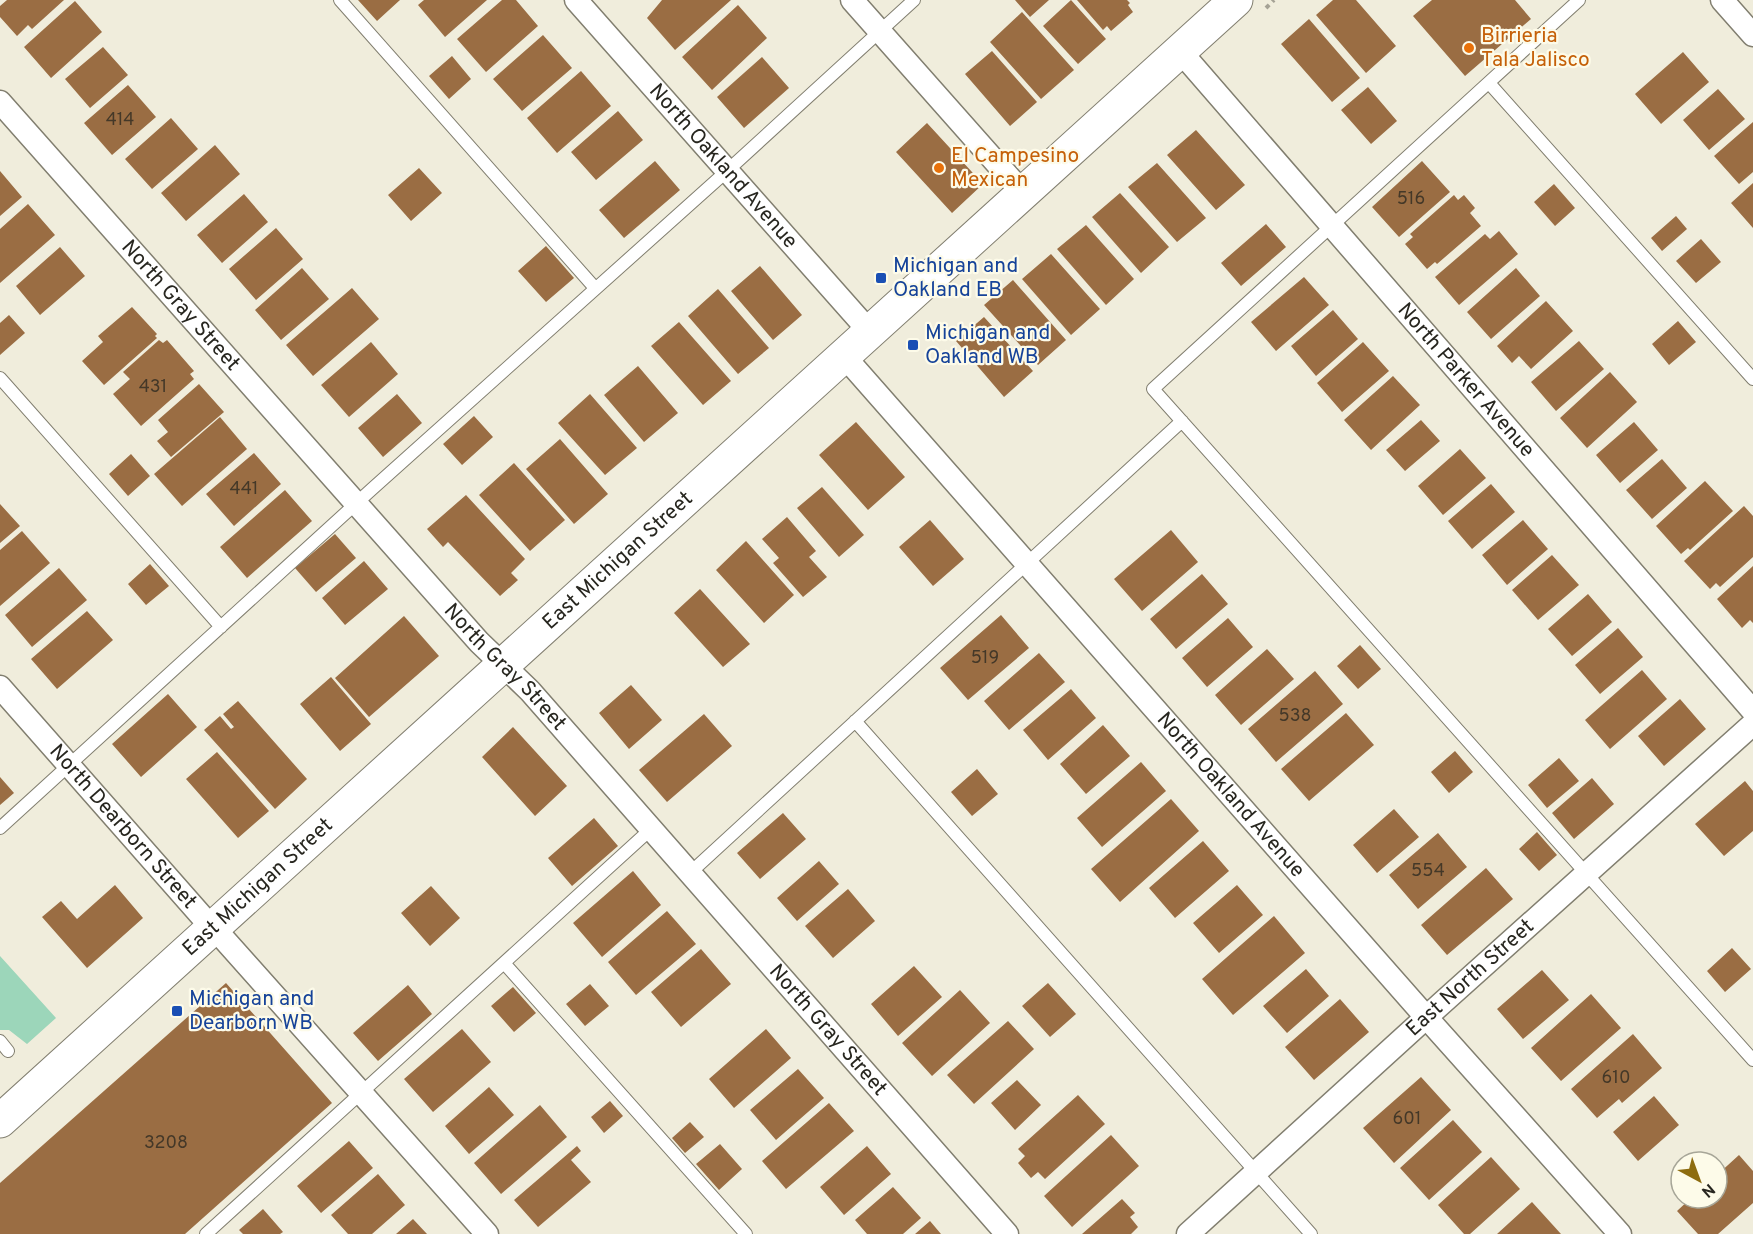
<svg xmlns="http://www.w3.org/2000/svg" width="1753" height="1234" viewBox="0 0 1753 1234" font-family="Overpass,sans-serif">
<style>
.green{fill:#9cd6ba}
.building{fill:#9a6d43}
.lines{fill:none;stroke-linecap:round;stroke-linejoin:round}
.lane-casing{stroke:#817e6f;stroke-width:14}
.street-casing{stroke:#817e6f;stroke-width:25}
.secondary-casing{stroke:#817e6f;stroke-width:35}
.path{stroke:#a5a295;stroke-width:4;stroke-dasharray:4.5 4.5;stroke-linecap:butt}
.lane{stroke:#fff;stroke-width:12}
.street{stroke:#fff;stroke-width:22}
.secondary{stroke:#fff;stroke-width:33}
.food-dot{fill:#e8710a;stroke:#fdfbe9;stroke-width:2}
.transit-dot{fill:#1a4fb4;stroke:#fdfbe9;stroke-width:2}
.labels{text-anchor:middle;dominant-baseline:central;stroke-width:4.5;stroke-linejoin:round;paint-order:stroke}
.number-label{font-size:18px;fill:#443828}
.food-label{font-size:21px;fill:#c56008;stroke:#fdfbe9;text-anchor:start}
.street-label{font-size:21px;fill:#27261f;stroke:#fdfbe9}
.transit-label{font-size:21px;fill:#164399;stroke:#fdfbe9;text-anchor:start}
</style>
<rect width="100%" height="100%" fill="#f0eddc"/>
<!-- green -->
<path class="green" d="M0 956 56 1018 27 1044 9 1030H0Z"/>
<!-- building -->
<path class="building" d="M7 0H64L32 29 28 25 17 36 0 17V6Z
M358 0H400L377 21Z
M424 0H487L445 37 418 5Z
M502 0H516L538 26 486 72 457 39Z
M662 0H731L675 50 647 18Z
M1015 0H1049L1030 17Z
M1071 0 1106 39 1078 64 1043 26Z
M1077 0H1127L1130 3 1128 5 1133 12 1111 31 1107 26 1103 30Z
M1333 0H1356L1396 46 1366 73 1316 15Z
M1432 0H1515L1531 19 1465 76 1413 16Z
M75 1 102 32 51 78 24 47Z
M738 5 767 38 712 90 682 57Z
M1022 12 1074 70 1041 99 990 42Z
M1309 19 1360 78 1332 102 1281 44Z
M543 35 572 68 522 111 493 79Z
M103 47 128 75 90 108 65 79Z
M992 51 1037 102 1010 126 965 74Z
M1683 52 1709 82 1661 124 1635 94Z
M452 56 471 79 449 99 429 76Z
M762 57 789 88 744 128 717 97Z
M581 71 611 106 557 153 527 118Z
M128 85 156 117 112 155 84 123Z
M1368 87 1397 121 1371 144 1341 110Z
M1718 89 1745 119 1709 150 1683 120Z
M618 111 643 140 596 180 571 152Z
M171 118 198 149 152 189 125 159Z
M1753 122V172L1739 184 1714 156Z
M927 123 983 184 952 213 896 152Z
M1196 130 1245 185 1216 210 1167 155Z
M215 145 240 174 186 221 161 193Z
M655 161 680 190 624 238 599 210Z
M1422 161 1450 192 1399 237 1372 207Z
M1157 163 1206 218 1177 242 1128 187Z
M419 168 442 193 411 221 388 195Z
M0 171 22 197 0 216Z
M1753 183V228L1731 203Z
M1554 184 1575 208 1555 226 1534 202Z
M1120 193 1169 247 1141 273 1092 217Z
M244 194 268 222 222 263 197 235Z
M1454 195 1458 200 1464 195 1475 208 1470 213 1481 226 1437 264 1435 262 1427 269 1405 244 1413 237 1410 234Z
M28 204 55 235 0 283V229Z
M1676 216 1687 229 1662 251 1651 238Z
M1266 224 1286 247 1241 286 1221 263Z
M1086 225 1134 279 1106 305 1057 249Z
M276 228 303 259 256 300 229 269Z
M1499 231 1518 254 1459 305 1435 277 1485 234 1490 239Z
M1701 239 1721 262 1696 283 1676 261Z
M546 246 574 278 546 302 518 271Z
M60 247 85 276 40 315 16 286Z
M1051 254 1100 309 1071 335 1022 279Z
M760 266 802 315 773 340 731 291Z
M302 268 329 299 281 340 255 310Z
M1516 268 1540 296 1491 339 1467 312Z
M1304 277 1329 305 1276 351 1251 322Z
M1013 280 1066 340 1038 365 984 305Z
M352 288 379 319 313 376 286 345Z
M718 289 769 348 738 374 688 316Z
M1546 301 1573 331 1531 369 1519 356 1512 363 1497 346Z
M132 307 157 334 155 336 157 338 104 385 82 361 103 342 98 336Z
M1333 310 1358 339 1316 376 1291 346Z
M9 315 25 333 0 355V323Z
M984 317 1033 371 1004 397 956 341Z
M1678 321 1696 342 1669 365 1652 344Z
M679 322 731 381 703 405 651 346Z
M159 340 163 343 167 340 194 371 190 374 194 379 141 426 113 394 130 379 123 372Z
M1579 341 1604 369 1556 411 1531 382Z
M371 342 398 374 349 417 321 385Z
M1363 342 1389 371 1342 412 1317 383Z
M638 366 678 413 644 442 604 395Z
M1610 372 1637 402 1587 448 1560 418Z
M1393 376 1420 405 1371 450 1344 420Z
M199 384 224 412 171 457 157 441 168 432 158 420Z
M397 394 422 423 383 457 358 428Z
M590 394 637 448 605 475 558 423Z
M474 416 493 437 462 465 443 444Z
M220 417 247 449 182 506 154 474Z
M1421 420 1440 441 1405 471 1386 450Z
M856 422 905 477 868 510 819 455Z
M1634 422 1658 450 1620 483 1596 455Z
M560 439 608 494 574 524 526 469Z
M1460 449 1486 478 1443 515 1418 486Z
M254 453 281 484 234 526 206 494Z
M131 454 150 476 128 496 109 474Z
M1662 459 1687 488 1652 519 1626 490Z
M514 463 565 520 530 551 479 495Z
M1705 481 1733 511 1690 550 1688 548 1681 554 1656 526Z
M1491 484 1515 512 1472 549 1448 521Z
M822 487 864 535 839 557 797 508Z
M285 490 312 521 247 578 220 547Z
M466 495 525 559 511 573 518 580 500 596 448 542 443 547 427 529Z
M0 504 20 526 0 543Z
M1744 506 1753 516V557L1720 587 1716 583 1710 589 1684 561Z
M787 517 816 551 809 557 827 577 803 597 773 563 779 558 762 539Z
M930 520 964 559 933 586 899 547Z
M1523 520 1548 549 1507 585 1482 555Z
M1171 530 1198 562 1142 611 1114 579Z
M22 531 50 563 0 606V550Z
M335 534 356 558 316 592 295 568Z
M746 541 794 595 764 623 716 570Z
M1552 555 1579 585 1538 620 1512 590Z
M364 561 388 589 345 625 322 598Z
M150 564 169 586 146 605 128 584Z
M1753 566V623L1750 620 1742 628 1717 599Z
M59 568 87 600 32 647 5 615Z
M1202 574 1228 604 1176 649 1150 619Z
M700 589 750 644 723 667 674 613Z
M1588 594 1612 622 1572 656 1548 629Z
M87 611 113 640 57 689 31 659Z
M1001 615 1029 648 968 700 940 668Z
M404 616 439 656 369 717 335 678Z
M1228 618 1253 647 1207 687 1182 658Z
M1618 628 1643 657 1600 694 1575 665Z
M1360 645 1381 669 1358 689 1337 666Z
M1267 649 1294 679 1241 725 1215 695Z
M1039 653 1065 682 1009 730 984 701Z
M1642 670 1667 699 1610 749 1585 720Z
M1315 671 1343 704 1276 762 1248 729Z
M331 677 371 724 340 751 300 704Z
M631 685 662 720 629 749 599 713Z
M1071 689 1096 718 1048 760 1023 730Z
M168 694 197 727 141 777 112 744Z
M1680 699 1706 729 1664 766 1638 736Z
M238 701 307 779 275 809 204 730 220 716 231 729 234 727 223 714Z
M1346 713 1374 745 1309 801 1281 769Z
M704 714 732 746 667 802 639 770Z
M1103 725 1130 756 1086 794 1060 764Z
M513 727 567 786 535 816 482 757Z
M1455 751 1473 772 1449 793 1431 772Z
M217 752 269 811 238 838 186 779Z
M1559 758 1579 781 1547 808 1528 785Z
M1141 762 1166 791 1102 847 1077 818Z
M977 769 998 794 972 816 951 792Z
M0 777 14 793 0 805Z
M1592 778 1614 804 1574 839 1552 813Z
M1745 781 1753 791V831L1724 856 1695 824Z
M1171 799 1199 831 1120 902 1091 869Z
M1394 809 1419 837 1377 873 1353 845Z
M783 813 806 839 760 879 737 853Z
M594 818 618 846 572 886 548 858Z
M1537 832 1557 855 1539 871 1519 849Z
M1438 833 1467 867 1418 909 1389 875Z
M1203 841 1229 871 1175 918 1149 888Z
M819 861 839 884 797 921 777 898Z
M1486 868 1513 899 1447 955 1421 925Z
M633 871 661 905 602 957 573 923Z
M115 885 143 918 87 968 42 917 61 901 77 919Z
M1237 885 1263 915 1219 953 1193 923Z
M431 886 460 918 430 946 401 913Z
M848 889 875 921 833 958 805 926Z
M667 911 696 944 636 995 608 962Z
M1274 916 1305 953 1233 1015 1202 979Z
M1732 948 1751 969 1725 992 1707 971Z
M701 949 731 984 681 1027 651 992Z
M914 966 942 997 898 1036 871 1004Z
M1306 969 1329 996 1287 1033 1263 1006Z
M1542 970 1569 1000 1523 1039 1497 1009Z
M226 983 332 1103 185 1234H0V1183Z
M1048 983 1076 1014 1050 1037 1022 1006Z
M590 984 609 1006 585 1026 566 1004Z
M408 985 432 1014 378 1061 353 1033Z
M513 987 536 1013 514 1032 491 1006Z
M960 990 990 1023 932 1076 902 1043Z
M1591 994 1621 1028 1561 1081 1531 1048Z
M1340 999 1369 1032 1314 1080 1285 1047Z
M1008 1021 1034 1049 974 1104 947 1075Z
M462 1029 491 1062 433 1112 404 1079Z
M766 1029 791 1058 734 1108 709 1079Z
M1633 1034 1662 1068 1622 1103 1619 1099 1597 1118 1571 1089Z
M798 1069 824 1098 776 1140 750 1110Z
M1421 1077 1451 1110 1394 1163 1363 1128Z
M1017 1080 1041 1105 1015 1130 991 1103Z
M489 1087 514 1115 469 1154 445 1126Z
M1078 1095 1105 1124 1045 1179 1038 1172 1031 1178 1018 1163 1025 1156 1018 1149Z
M1654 1096 1679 1125 1638 1161 1613 1132Z
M610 1101 623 1116 604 1133 591 1117Z
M829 1103 854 1131 786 1189 762 1161Z
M540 1105 567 1137 501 1194 474 1163Z
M1453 1120 1482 1152 1429 1200 1400 1168Z
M690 1122 704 1137 685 1153 672 1138Z
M1111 1135 1139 1166 1072 1227 1044 1196Z
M349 1141 373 1168 321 1213 297 1186Z
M720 1144 742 1169 719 1190 696 1164Z
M577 1146 581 1151 571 1160 591 1182 538 1227 514 1200Z
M867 1146 891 1174 844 1215 820 1187Z
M1739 1155 1753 1171V1203L1718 1234H1698L1677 1211 1691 1198H1717V1175Z
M1491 1157 1520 1189 1470 1234H1464L1438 1205Z
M378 1174 405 1205 372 1234H348L331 1215Z
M893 1187 921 1218 903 1234H867L855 1220Z
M1122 1199 1135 1213 1130 1217 1138 1227 1131 1234H1082Z
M1532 1202 1561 1234H1497Z
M263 1209 283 1232 280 1234H243L239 1230Z
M413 1219 427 1234H396Z
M930 1221 941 1234H915Z"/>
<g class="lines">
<!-- lane casing -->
<g class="lane-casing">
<path id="lane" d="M340 0 595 288
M1579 0 1153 389 1753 1060
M1489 83 1753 379
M0 378 221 627
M855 721 1311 1234
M0 828 372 489 727 171 914 0
M690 873 1182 421
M504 963 746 1234
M0 1041 8 1051
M206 1234 651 829"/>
</g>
<!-- street casing -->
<g class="street-casing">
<g id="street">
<path id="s1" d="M576 0 870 332"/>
<path d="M852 0 1023 193"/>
<path d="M1722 0 1753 35"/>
<path id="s2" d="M1180 51 1753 711"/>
<path id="s3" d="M0 102 479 642 530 691 1007 1234"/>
<path id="s4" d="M844 356 1426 1017 1620 1234"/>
<path id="s5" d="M0 687 213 929 223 938 487 1234"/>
<path id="s6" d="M1188 1234 1442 1003 1753 724"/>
</g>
</g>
<!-- secondary casing -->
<g class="secondary-casing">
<g id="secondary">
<path id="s7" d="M0 1121 1236 0"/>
</g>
</g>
<!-- path -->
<path class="path" d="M1266 8 1274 0"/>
<!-- lane -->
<use href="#lane" class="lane"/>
<!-- street -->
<use href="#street" class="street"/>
<!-- secondary -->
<use href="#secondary" class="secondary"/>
</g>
<!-- markers -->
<g class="food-dot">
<circle cx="1469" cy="48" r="6"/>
<circle cx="939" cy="168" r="6"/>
</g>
<g class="transit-dot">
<rect x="875" y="272" width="12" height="12" rx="3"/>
<rect x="907" y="339" width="12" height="12" rx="3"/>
<rect x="171" y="1005" width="12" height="12" rx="3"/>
</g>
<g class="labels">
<!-- number labels -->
<g class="number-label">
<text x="120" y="120">414</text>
<text x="1411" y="199">516</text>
<text x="153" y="387">431</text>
<text x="244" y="489">441</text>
<text x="985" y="658">519</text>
<text x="1295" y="716">538</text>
<text x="1428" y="871">554</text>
<text x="1616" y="1078">610</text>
<text x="1407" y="1119">601</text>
<text x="166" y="1143">3208</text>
</g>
<!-- food labels -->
<g class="food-label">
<text x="1481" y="36">Birrieria<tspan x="1481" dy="24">Tala Jalisco</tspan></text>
<text x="951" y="156">El Campesino<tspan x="951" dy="24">Mexican</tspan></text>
</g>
<!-- street labels -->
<g class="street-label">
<text stroke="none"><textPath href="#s1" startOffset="222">North Oakland Avenue</textPath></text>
<text stroke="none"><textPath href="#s3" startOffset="272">North Gray Street</textPath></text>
<text stroke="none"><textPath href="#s2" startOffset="436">North Parker Avenue</textPath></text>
<text stroke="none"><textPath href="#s7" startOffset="834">East Michigan Street</textPath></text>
<text stroke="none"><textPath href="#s3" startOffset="758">North Gray Street</textPath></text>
<text stroke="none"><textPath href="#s4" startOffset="585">North Oakland Avenue</textPath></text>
<text stroke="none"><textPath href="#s5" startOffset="186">North Dearborn Street</textPath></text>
<text stroke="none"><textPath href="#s7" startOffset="348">East Michigan Street</textPath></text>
<text stroke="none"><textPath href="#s6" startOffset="381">East North Street</textPath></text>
<text stroke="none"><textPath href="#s3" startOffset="1244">North Gray Street</textPath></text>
</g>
<!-- transit labels -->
<g class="transit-label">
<text x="893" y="266">Michigan and<tspan x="893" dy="24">Oakland EB</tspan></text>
<text x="925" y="333">Michigan and<tspan x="925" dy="24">Oakland WB</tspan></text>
<text x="189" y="999">Michigan and<tspan x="189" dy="24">Dearborn WB</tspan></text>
</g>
</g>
<!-- north arrow -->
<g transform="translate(1699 1180) rotate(139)"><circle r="28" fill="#fdfbe9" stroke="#a7a698" stroke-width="1.5"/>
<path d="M0-4.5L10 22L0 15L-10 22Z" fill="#8d6c0f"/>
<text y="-9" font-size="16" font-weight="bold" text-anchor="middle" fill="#27261f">N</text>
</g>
</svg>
